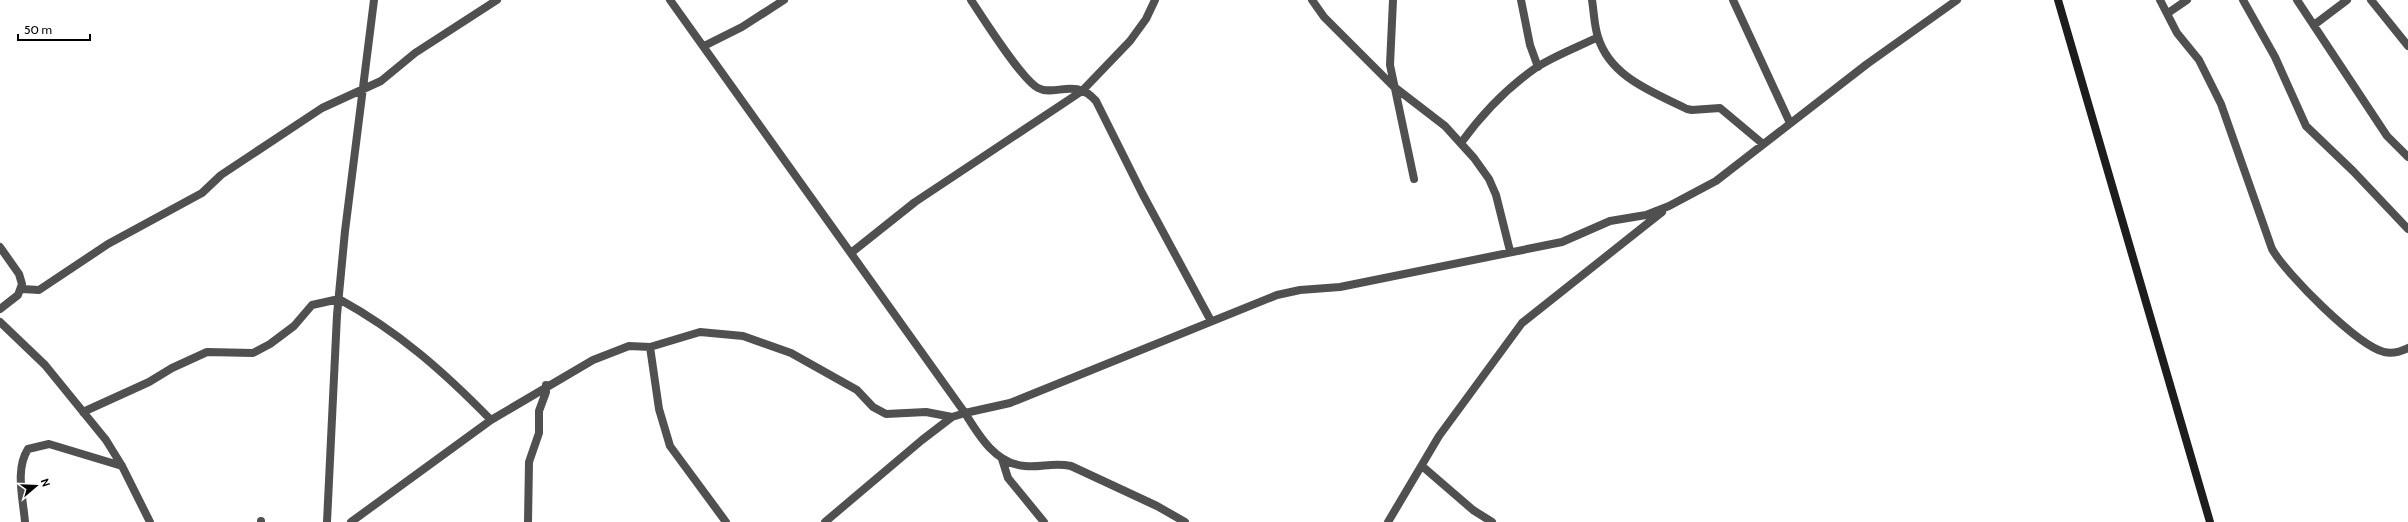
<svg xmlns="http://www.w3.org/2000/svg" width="2408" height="522" viewBox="0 0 2408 522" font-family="Cabin,sans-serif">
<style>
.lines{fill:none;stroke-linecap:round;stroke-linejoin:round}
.street{stroke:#505050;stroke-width:8}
.secondary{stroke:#1d1d1d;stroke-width:8}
</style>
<rect width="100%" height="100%" fill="#fff"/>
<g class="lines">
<!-- street -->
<path class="street" d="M670 0 965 413 1010 403 1277 295 1300 290 1340 287 1562 242 1610 221 1646 215 1669 206 1716 181 1867 64 1957 0
M971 0C983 18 1022 80 1038 88 1055 97 1075 77 1096 101L1142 193 1211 321
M1312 0 1324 17 1393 86 1445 126 1474 158 1489 179 1496 195 1510 251
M1393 0 1390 65 1414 179
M1521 0 1530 45 1538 67
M1592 0C1594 12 1594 25 1598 37 1610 77 1653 92 1687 109L1692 110 1720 108 1763 144
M1733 0 1790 123
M2160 0 2177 33 2199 60 2221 104 2272 249C2286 274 2357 345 2384 352 2393 354 2400 352 2408 348
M2243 0 2275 57 2306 126 2353 171 2408 229
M2297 0 2387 136 2408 157
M2371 0 2408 46
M2168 13 2187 0
M2314 25 2347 0
M704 46 742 27 784 0
M1461 143C1482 114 1508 87 1537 67 1556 55 1578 47 1598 37
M0 247 19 274 22 284 18 295 0 309
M851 253 915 202 1082 91 1130 41 1146 19 1155 0
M22 289 39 290 108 244 202 193 221 175 322 108 381 81 415 53 497 0
M0 322 45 365 106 440 122 466 150 522
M650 347 659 409 670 446 726 522
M83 412 149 382 172 368 207 352 253 353 270 344 294 326 312 305 339 299C399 332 443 371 491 420
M1002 459 1008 478 1044 522
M1422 466 1473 510 1492 522
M261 521V522
M25 522C23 498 15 469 28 449L49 444 122 466
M327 522 337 315 345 231 374 0
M351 522 491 420 593 360 629 346 650 347 700 332 743 336 791 353 857 390 873 407 886 414 926 412 952 417
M528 522 529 462 539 433V411L546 392V385
M825 522 922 440 952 417 965 413C979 436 996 464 1025 466 1041 468 1052 462 1071 466L1157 506 1185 522
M1388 522 1439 436 1522 323 1662 212"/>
<!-- secondary -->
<path class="secondary" d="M2058 0 2210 522"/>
</g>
<!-- north arrow -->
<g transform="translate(36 486) rotate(71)" stroke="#ffffff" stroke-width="3" paint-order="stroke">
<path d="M0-3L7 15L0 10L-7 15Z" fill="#000000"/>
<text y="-6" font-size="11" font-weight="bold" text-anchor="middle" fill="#000000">N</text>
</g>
<!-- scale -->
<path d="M18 34v6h72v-6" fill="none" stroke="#000000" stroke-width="2"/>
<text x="24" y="34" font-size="12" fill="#000000" stroke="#ffffff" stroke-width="3" paint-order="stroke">50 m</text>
</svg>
